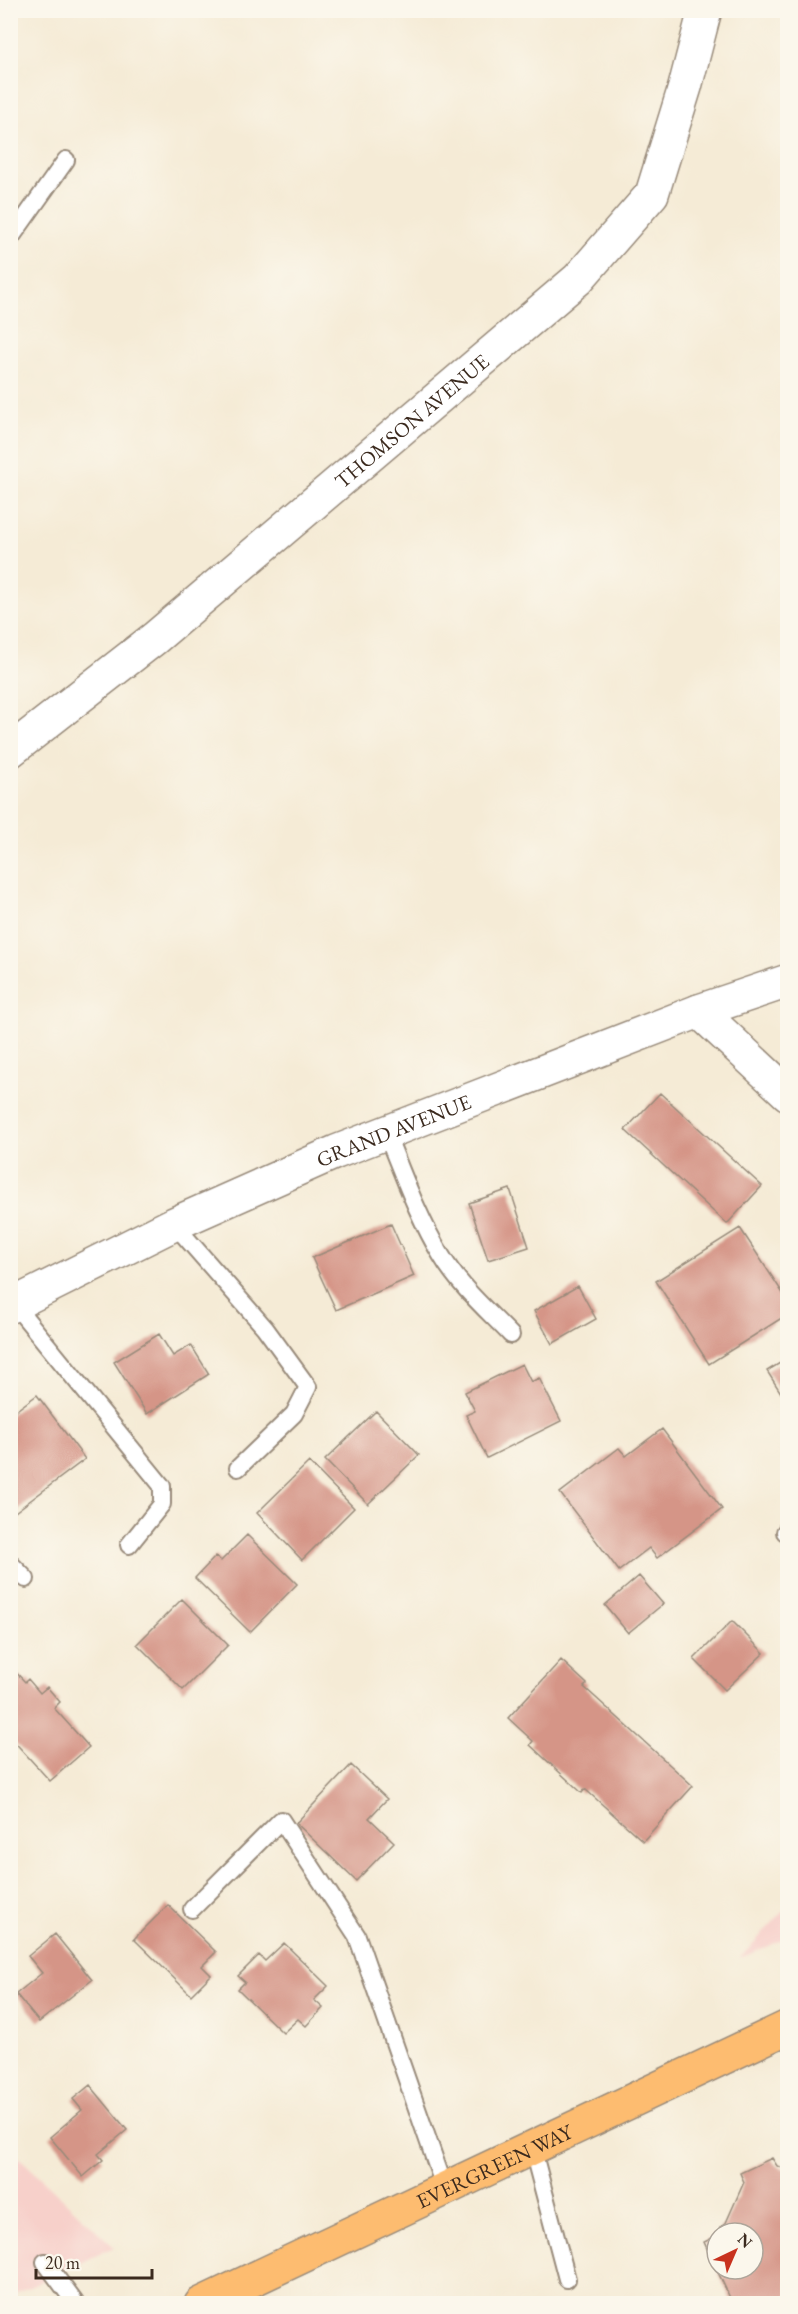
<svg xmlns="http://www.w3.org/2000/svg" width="798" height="2314" viewBox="0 0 798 2314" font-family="'EB Garamond',serif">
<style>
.built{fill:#f7d0ca}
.building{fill:#d59587}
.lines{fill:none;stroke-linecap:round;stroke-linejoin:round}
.service-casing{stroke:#988a7a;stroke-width:20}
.minor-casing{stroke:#988a7a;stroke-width:36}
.primary-casing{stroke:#988a7a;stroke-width:36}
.service{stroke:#fff;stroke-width:16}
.minor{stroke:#fff;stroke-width:33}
.primary{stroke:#fdbc70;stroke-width:33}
.labels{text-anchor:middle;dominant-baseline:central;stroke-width:4.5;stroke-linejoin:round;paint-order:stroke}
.street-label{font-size:21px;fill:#3b2a1e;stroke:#fbf7ec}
</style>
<rect width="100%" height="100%" fill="#fbf7ec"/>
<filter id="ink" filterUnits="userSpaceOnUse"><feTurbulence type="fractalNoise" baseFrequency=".0167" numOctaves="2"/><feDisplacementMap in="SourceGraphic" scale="12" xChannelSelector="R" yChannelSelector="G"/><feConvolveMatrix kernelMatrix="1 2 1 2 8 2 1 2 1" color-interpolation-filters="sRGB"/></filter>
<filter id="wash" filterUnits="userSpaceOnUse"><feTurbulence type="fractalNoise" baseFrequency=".008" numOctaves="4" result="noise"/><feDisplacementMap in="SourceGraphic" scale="24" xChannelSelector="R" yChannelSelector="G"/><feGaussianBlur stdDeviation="1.35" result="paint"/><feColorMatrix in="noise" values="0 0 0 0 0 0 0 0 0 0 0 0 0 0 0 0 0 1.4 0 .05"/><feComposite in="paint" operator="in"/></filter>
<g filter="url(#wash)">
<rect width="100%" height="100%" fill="#f5ebd6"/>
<!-- built -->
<path class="built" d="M787 1907V1938L740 1958Z
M10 2149 114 2247 11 2296H10Z"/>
<g id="blocks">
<!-- building -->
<path class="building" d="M660 1093 762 1186 727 1224 625 1130Z
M510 1189 529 1247 488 1260 469 1203Z
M391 1224 414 1276 336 1310 312 1258Z
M740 1228 788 1301V1314L709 1364 656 1281Z
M578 1286 596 1319 552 1344 534 1311Z
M159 1334 173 1356 191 1345 209 1374 147 1414 114 1362Z
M788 1358V1404L767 1371Z
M522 1364 531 1382 539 1378 561 1421 487 1458 466 1415 475 1411 465 1392Z
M37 1395 85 1459 15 1512 10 1505V1415Z
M376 1411 419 1455 368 1504 325 1460Z
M662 1429 722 1509 657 1558 649 1548 619 1571 560 1493 619 1448 626 1456Z
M309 1462 354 1508 302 1560 257 1513Z
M247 1535 297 1584 250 1632 195 1578 216 1556 221 1561Z
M639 1576 663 1604 628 1633 605 1605Z
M182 1599 228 1645 183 1690 137 1644Z
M732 1621 764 1653 725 1690 694 1659Z
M561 1660 587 1684 584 1687 693 1786 643 1841 585 1789 582 1793 530 1745 533 1741 508 1718Z
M10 1666 25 1682 28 1679 40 1693 47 1687 60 1702 54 1708 89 1747 50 1781 10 1737Z
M351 1765 387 1799 369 1818 394 1842 356 1881 296 1823Z
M168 1905 216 1952 202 1966 211 1975 191 1995 134 1939Z
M55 1934 92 1980 39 2022 16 1994 42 1973 28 1956Z
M284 1943 328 1986 314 2000 323 2008 306 2026 298 2019 283 2033 238 1989 245 1982 238 1976 259 1955 265 1961Z
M90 2085 127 2130 98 2154 103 2160 83 2177 50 2137 82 2110 73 2099Z
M772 2158 777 2166 788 2170V2304H775L762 2299 757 2304H727L731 2300 704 2242 717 2236V2269H753V2233H722L720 2227 725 2225 744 2182 740 2173Z"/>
</g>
</g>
<g filter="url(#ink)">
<use href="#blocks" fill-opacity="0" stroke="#988a7a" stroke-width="1.5"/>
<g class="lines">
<!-- service casing -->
<g class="service-casing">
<path id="service" d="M10 239 66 160
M386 1133C403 1174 418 1217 441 1255 459 1286 487 1310 511 1335
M174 1224 265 1328 308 1387 294 1414 238 1468
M14 1304 162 1486V1504L129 1545
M785 1532 788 1529
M10 1563 26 1579
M192 1909 281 1820 357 1936 445 2189
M532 2147 567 2279
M45 2262 76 2304"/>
</g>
<!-- minor casing -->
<g class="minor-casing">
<g id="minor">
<path id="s1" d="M10 751 155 638 578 279 652 194 685 87 705 10"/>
<path d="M699 1011 788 1094"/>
<path id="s2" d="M10 1306 174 1224 336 1152 699 1011 788 981"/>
</g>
</g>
<!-- primary casing -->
<g class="primary-casing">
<g id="primary">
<path id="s3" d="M201 2304 788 2027"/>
</g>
</g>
<!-- service -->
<use href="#service" class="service"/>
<!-- minor -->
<use href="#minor" class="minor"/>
<!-- primary -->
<use href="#primary" class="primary"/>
</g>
</g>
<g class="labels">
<!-- street labels -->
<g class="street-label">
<text stroke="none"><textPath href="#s1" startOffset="520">THOMSON AVENUE</textPath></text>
<text stroke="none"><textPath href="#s2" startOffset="422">GRAND AVENUE</textPath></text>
<text stroke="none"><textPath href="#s3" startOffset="324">EVERGREEN WAY</textPath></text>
</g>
</g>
<!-- margin -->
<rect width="798" height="2314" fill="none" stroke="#fbf7ec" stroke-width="36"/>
<!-- north arrow -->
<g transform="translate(735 2251) rotate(44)"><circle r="28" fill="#fbf7ec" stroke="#aea59a" stroke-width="1.5"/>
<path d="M0-4.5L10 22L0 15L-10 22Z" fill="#c8321e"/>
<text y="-9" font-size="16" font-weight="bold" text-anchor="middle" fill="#3b2a1e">N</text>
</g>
<!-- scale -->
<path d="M36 2269v9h116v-9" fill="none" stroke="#3b2a1e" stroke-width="3"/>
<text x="45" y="2269" font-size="18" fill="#3b2a1e" stroke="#fbf7ec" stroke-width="4.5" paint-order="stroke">20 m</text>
</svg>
